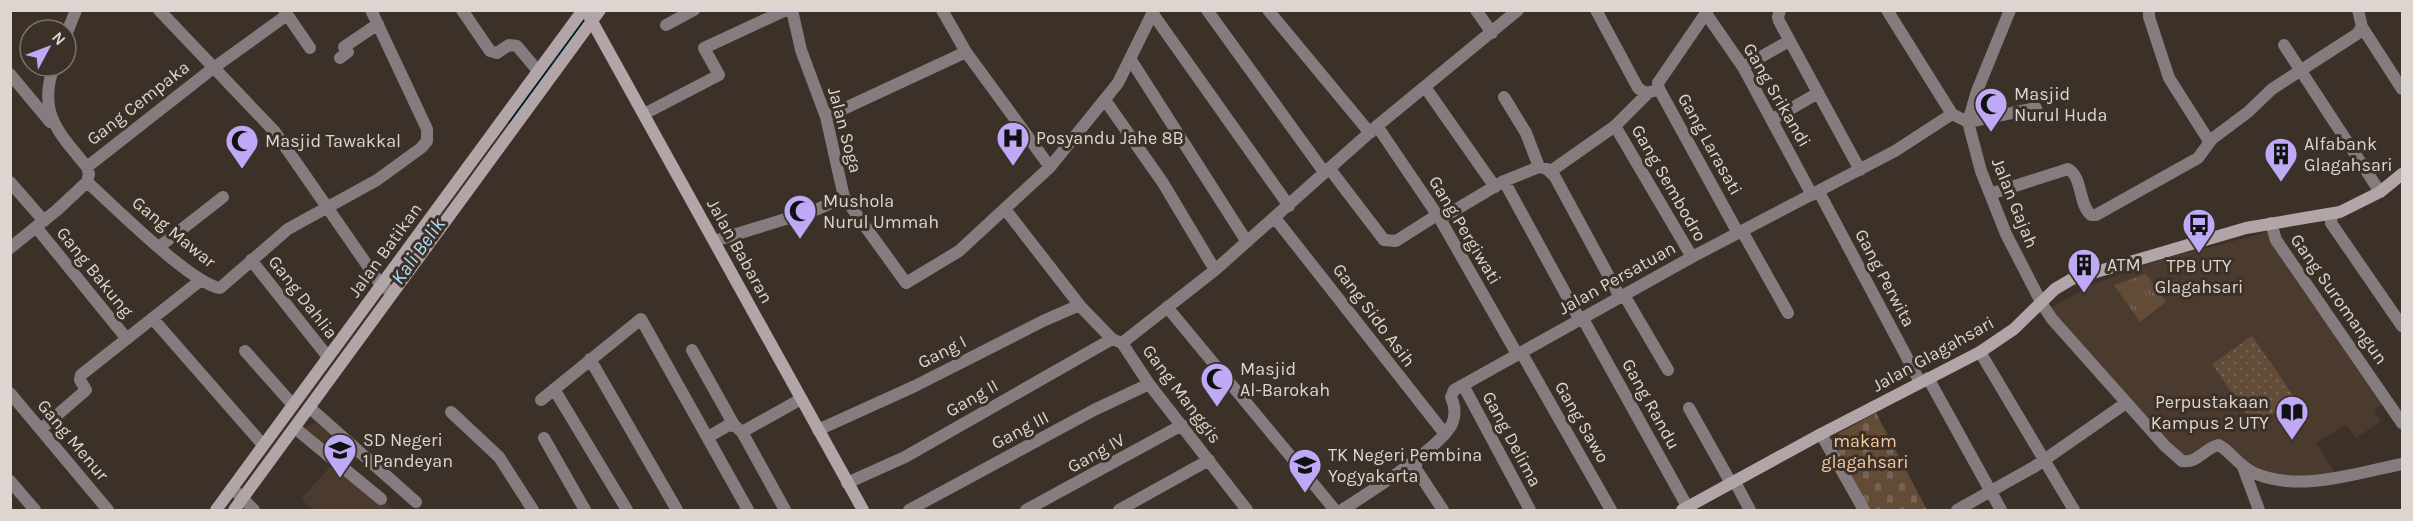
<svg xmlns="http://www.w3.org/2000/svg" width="2413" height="521" viewBox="0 0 2413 521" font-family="Karla,sans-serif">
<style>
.built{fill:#48392b}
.education{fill:#4a3b2e}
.grass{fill:url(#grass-tufts)}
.cemetery{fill:url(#cemetery-stones)}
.park{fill:url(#park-dots)}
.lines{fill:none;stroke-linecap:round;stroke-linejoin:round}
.stream{stroke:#001d2e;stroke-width:4}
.street{stroke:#847c7e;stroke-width:12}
.secondary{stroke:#b2a5a7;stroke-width:12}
.labels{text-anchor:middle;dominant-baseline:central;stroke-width:6;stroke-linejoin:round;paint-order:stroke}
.poi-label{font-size:18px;fill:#ddd6d0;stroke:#3c3128;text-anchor:start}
.street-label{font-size:18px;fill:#ddd6d0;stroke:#3c3128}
.park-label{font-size:18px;fill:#f9c99e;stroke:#3c3128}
.water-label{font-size:20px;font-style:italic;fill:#b1defc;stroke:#3c3128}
</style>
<defs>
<pattern id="grass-tufts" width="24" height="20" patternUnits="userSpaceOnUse" patternTransform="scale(1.5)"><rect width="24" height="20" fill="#624b37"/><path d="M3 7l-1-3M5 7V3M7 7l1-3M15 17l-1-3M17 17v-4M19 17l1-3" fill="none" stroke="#786453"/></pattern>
<pattern id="cemetery-stones" width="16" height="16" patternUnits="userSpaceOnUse" patternTransform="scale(1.5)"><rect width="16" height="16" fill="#624b37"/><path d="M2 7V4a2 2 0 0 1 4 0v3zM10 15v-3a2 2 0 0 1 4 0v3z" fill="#786453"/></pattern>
<pattern id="park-dots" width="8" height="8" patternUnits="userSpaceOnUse" patternTransform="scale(1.5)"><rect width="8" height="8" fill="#624b37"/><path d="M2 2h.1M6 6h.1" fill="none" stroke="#786453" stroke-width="1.8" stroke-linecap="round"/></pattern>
</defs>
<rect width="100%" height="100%" fill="#3c3128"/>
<!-- built -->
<path class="built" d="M316 422 354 451 340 466 304 428Z"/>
<!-- education -->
<path class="education" d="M2269 232 2388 401 2374 410 2381 421 2356 438 2346 425 2316 443 2337 476H2261L2221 446 2187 462 2046 310 2093 284 2163 259Z
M338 458 394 510H313L301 499Z"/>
<!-- grass -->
<path class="grass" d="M2146 274 2166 302 2140 322 2114 285Z"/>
<!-- cemetery -->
<path class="cemetery" d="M1876 413 1927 510H1868L1830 445 1839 433Z"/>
<!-- park -->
<path class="park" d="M2252 336 2295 398 2255 427 2212 364Z"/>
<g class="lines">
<!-- stream -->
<path class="stream" d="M511 122 591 10"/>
<!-- street -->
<path class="street" d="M159 10 275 132 381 285 390 291
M284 10 310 48
M462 10 490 51 497 53 509 45 517 46 538 71
M942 10 966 52 1050 167
M1207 10 1324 172
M1268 10 1370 133
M1476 10 1492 33
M1596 10 1638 88 1645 93 1654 91
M1708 10 1658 83 1659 89 1738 233
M1780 10 1778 17 1779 21 1860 170
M1887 10 1952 114 1968 122
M2010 10 1977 91 1968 122 1981 171 2006 234 2042 304 2052 319 2165 446 2182 461C2197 464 2205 448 2218 445 2229 449 2238 466 2254 473 2300 493 2355 473 2402 464
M2149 10V17L2169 78 2209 141
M2358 10 2362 27 2402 89
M1153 14 1289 206
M1707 15 1743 67 1812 195
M666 25 694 10
M66 35 76 10
M2284 45 2380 192
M340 58 348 52 344 47 378 24
M1131 60 1247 242
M1743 67 1789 41
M10 74 50 122
M1425 87 1495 187
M1504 97 1526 133 1539 167
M1105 100 1163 183 1215 270
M644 114 719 75 704 48 786 10
M826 117 966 52
M1773 119 1818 93
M1968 122 2036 108
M1377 126 1440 219 1517 354
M1615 126 1692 257
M87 167 212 69 287 15
M1329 168 1384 240 1396 241 1437 215
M1551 171 1615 126 1648 93
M1504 181 1580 320
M10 182 44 221
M87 182C113 205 190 283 220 288L288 229 377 180 421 148 427 141V129L371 10
M1819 192 1920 382
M1990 194 2068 169C2083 177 2078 204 2091 215H2096L2198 158 2212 139 2248 112 2272 89 2357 34 2362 27
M844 197 906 283 959 251 1050 167 1118 83 1154 10
M1005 209 1081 307 1112 339 1122 343 1149 384 1247 510
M2332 215 2331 223 2402 326
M1275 218 1445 434
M1440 219 1504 181 1539 167 1547 169 1555 177 1620 297
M2271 223 2276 240 2402 423
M36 227 127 339
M1742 231 1788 313
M714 241 818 209 844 197 826 117 801 50 792 10
M159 247 223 197
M10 248 57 210 87 182 89 174 87 167C59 133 37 113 54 66
M251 260 328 357
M1624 295 1668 370
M1167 307 1335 510
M153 319 263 445
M1583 319 1688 508
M1122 343 1215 270 1377 126 1518 10
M692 350 734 425 742 432 801 399
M245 351 293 405
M1521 352 1611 510
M1980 352 2074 510
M590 359 677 510
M1928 378 2001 510
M1463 385 1530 510
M554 389 627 510
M10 393 108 510
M541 400 641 319 748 510
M310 408 416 502
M1689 408 1731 483
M451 412 499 457 533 510
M295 428 381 499
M41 429 86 390 80 380 81 375 201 280
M818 430 915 386 1043 321 1075 307H1081
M742 432 785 510
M1821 434 1864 510
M708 437 727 426 734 425
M544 438 585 510
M1416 459V469L1443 510
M2243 467 2259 510
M10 481 35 510
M1735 482 1750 510
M847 483 905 457 1112 339
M232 488 254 510
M909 510 1094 410 1149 384
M1026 510 1182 425
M1119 510 1209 460
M1342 510C1368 493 1439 449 1452 424 1456 415 1455 406 1451 397L1454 390 1692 257 1895 151 1952 114
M1957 510 2034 467 2126 403"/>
<!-- secondary -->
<path class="secondary" d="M589 16 863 510
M216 510 583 10
M234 510 600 10
M1682 510 1821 434 1980 352 2014 329 2055 289 2072 279 2246 228 2340 212 2380 192 2402 174"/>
</g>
<!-- icons -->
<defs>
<g id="mosque-pin" transform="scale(1.725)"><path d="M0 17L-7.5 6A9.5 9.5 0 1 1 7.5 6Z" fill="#bda9f5" stroke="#3c3128"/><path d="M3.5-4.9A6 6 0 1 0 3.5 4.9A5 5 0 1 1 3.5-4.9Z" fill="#111"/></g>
<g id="hospital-pin" transform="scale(1.725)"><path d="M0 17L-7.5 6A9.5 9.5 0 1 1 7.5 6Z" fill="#bda9f5" stroke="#3c3128"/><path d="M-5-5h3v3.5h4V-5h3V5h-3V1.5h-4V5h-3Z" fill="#111"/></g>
<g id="building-pin" transform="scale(1.725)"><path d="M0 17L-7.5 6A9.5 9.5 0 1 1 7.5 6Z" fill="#bda9f5" stroke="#3c3128"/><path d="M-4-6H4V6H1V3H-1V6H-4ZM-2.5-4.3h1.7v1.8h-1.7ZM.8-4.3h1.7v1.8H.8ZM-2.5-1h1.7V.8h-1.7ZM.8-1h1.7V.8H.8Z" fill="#111"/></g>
<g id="bus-pin" transform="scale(1.725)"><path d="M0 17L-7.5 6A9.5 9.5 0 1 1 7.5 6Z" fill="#bda9f5" stroke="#3c3128"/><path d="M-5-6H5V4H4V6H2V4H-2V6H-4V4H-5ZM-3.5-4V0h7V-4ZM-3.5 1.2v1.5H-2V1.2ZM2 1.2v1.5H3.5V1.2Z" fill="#111"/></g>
<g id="library-pin" transform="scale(1.725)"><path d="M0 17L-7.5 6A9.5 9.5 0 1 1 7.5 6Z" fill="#bda9f5" stroke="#3c3128"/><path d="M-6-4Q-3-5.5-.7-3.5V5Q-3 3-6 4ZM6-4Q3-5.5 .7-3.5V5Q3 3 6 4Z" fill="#111"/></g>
<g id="school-pin" transform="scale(1.725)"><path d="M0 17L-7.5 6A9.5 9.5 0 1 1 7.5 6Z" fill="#bda9f5" stroke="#3c3128"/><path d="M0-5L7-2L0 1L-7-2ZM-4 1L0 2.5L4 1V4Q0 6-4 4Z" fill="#111"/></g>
</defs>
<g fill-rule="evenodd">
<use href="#mosque-pin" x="1991" y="104"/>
<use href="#hospital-pin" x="1013" y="138"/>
<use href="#mosque-pin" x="242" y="141"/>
<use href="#building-pin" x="2281" y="154"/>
<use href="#mosque-pin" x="800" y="211"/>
<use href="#bus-pin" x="2199" y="225"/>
<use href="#building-pin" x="2084" y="265"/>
<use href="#mosque-pin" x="1217" y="379"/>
<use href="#library-pin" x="2292" y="412"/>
<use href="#school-pin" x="340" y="450"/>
<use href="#school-pin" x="1305" y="465"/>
</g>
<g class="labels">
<!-- poi labels -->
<g class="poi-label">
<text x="2014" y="94">Masjid<tspan x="2014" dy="21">Nurul Huda</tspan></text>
<text x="1036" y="138">Posyandu Jahe 8B</text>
<text x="265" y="141">Masjid Tawakkal</text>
<text x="2304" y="144">Alfabank<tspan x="2304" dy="21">Glagahsari</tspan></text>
<text x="823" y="201">Mushola<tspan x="823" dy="21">Nurul Ummah</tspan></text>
<text x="2107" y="265">ATM</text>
<text x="2199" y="266" text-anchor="middle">TPB UTY<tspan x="2199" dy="21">Glagahsari</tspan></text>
<text x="1240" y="369">Masjid<tspan x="1240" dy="21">Al-Barokah</tspan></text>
<text x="2269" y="402" text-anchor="end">Perpustakaan<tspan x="2269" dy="21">Kampus 2 UTY</tspan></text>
<text x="363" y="440">SD Negeri<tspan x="363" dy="21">1 Pandeyan</tspan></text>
<text x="1328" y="455">TK Negeri Pembina<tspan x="1328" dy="21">Yogyakarta</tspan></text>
</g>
<!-- street labels -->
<g class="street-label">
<text transform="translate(1777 95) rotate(60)">Gang Srikandi</text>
<text transform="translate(138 103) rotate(-38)">Gang Cempaka</text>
<text transform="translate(845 130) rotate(75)">Jalan Soga</text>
<text transform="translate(1710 144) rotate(61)">Gang Larasati</text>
<text transform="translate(1669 183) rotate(60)">Gang Sembodro</text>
<text transform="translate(2015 203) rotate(68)">Jalan Gajah</text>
<text transform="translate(1465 230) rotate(59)">Gang Pergiwati</text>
<text transform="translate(174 232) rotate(39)">Gang Mawar</text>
<text transform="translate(385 250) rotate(-54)">Jalan Batikan</text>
<text transform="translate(740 251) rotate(61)">Jalan Babaran</text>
<text transform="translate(95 272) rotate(51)">Gang Bakung</text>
<text transform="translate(1617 278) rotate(-29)">Jalan Persatuan</text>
<text transform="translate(1885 278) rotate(62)">Gang Perwita</text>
<text transform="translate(303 297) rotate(52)">Gang Dahlia</text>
<text transform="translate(2339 299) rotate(55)">Gang Suromangun</text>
<text transform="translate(1374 315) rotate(53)">Gang Sido Asih</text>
<text transform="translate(942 352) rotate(-27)">Gang I</text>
<text transform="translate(1933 354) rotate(-29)">Jalan Glagahsari</text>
<text transform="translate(1182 394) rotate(53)">Gang Manggis</text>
<text transform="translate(972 398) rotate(-30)">Gang II</text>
<text transform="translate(1651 404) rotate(61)">Gang Randu</text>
<text transform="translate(1582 422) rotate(60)">Gang Sawo</text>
<text transform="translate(1020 430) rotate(-28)">Gang III</text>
<text transform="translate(1512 439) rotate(62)">Gang Delima</text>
<text transform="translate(73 440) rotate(50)">Gang Menur</text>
<text transform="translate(1096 453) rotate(-29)">Gang IV</text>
</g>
<!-- park labels -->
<g class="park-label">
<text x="1865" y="441">makam<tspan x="1865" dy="21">glagahsari</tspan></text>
</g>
<!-- water labels -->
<g class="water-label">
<text transform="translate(418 251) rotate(-54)">Kali Belik</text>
</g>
</g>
<!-- border -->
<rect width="2413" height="521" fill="none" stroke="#ddd6d0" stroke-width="24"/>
<!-- north arrow -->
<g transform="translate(48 48) rotate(49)"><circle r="28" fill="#3c3128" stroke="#7c736b" stroke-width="1.5"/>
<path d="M0-4.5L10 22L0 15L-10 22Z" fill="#bda9f5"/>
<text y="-9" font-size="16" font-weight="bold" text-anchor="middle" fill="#ddd6d0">N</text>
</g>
</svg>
